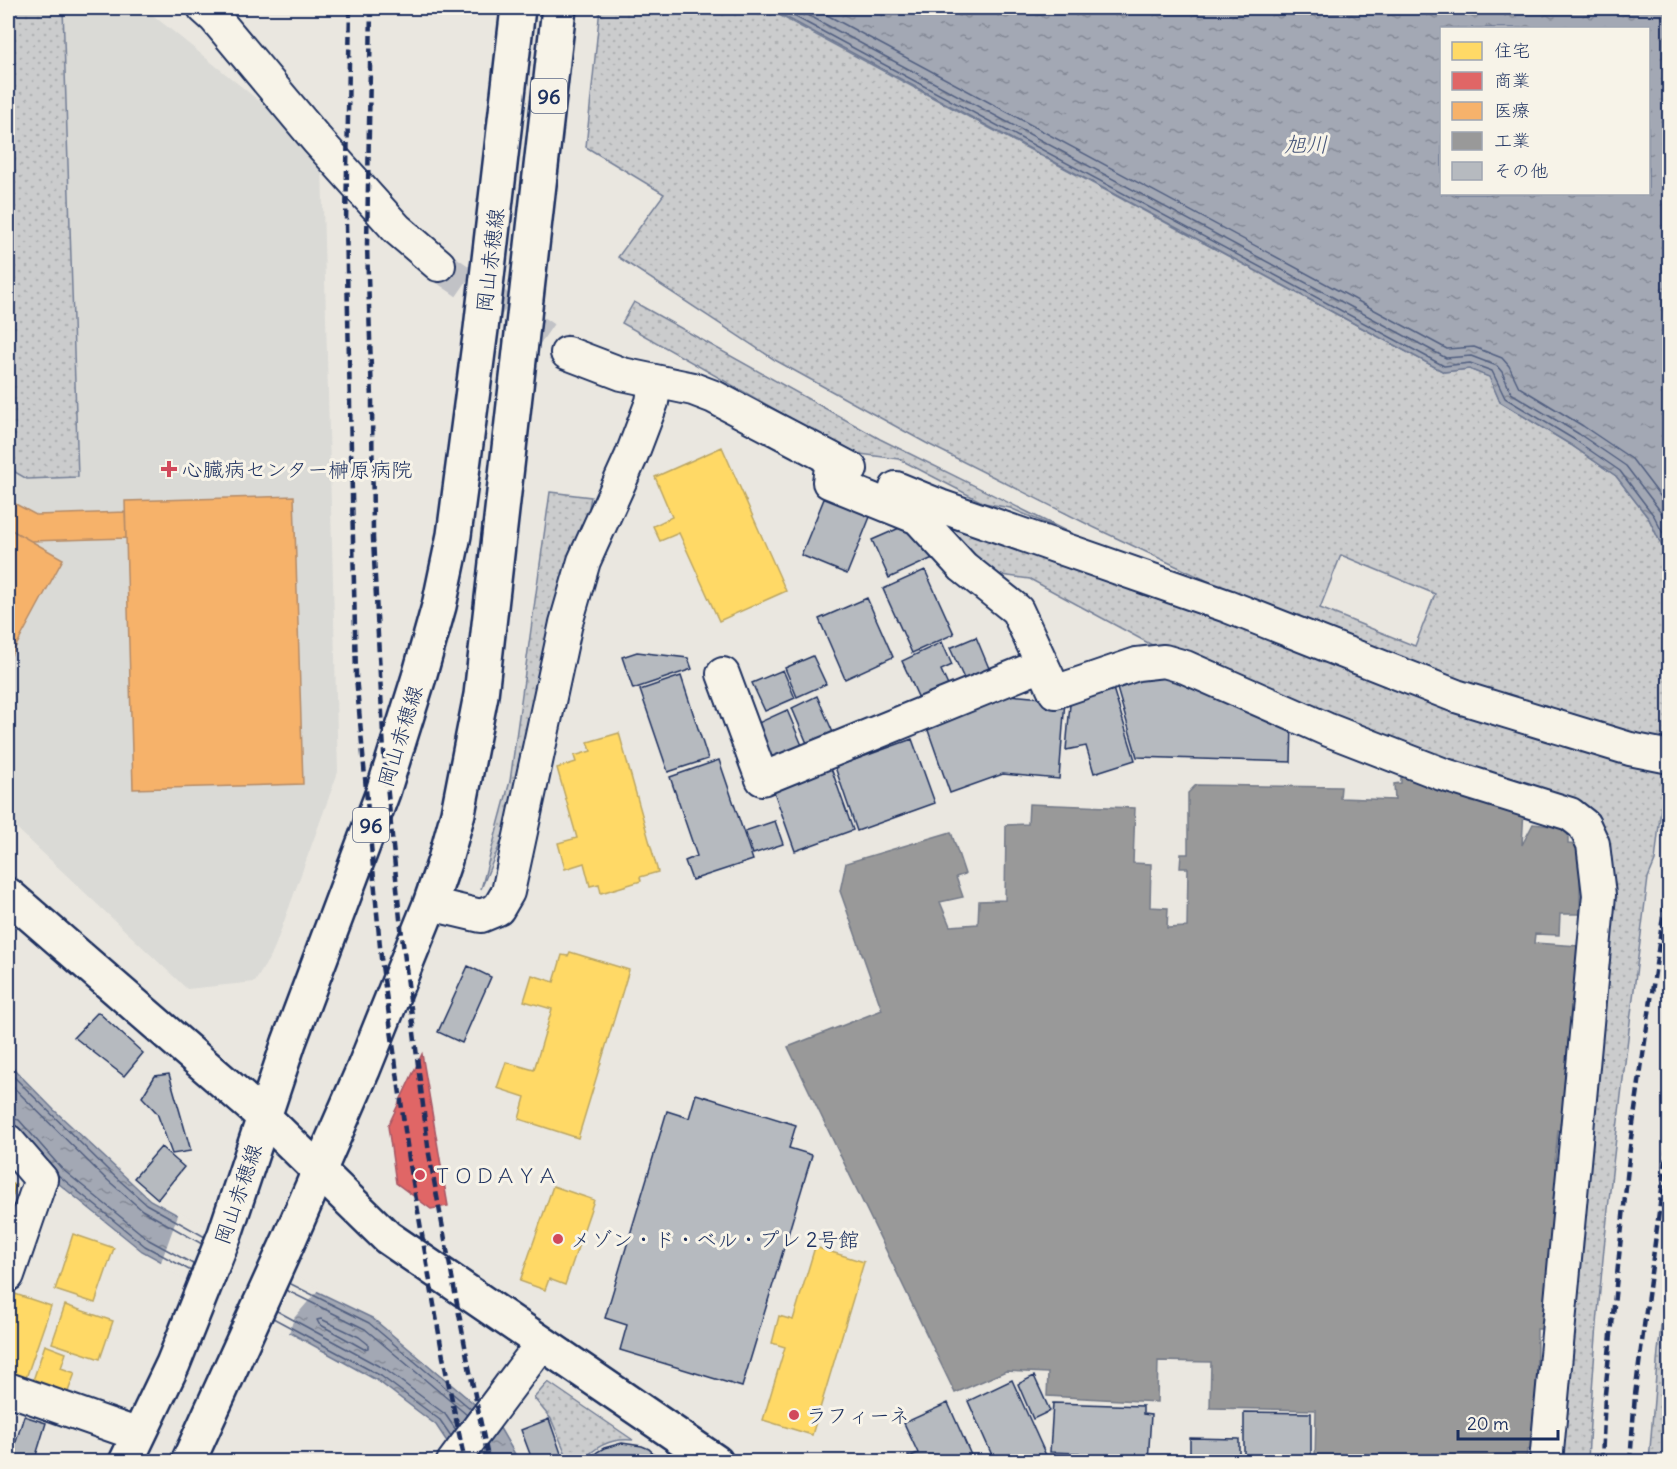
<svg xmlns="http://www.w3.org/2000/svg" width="1677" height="1469" viewBox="0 0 1677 1469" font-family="Delius,'Klee One',sans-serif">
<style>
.built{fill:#dadad6}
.grass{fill:url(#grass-dots);stroke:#737e96;stroke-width:1.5;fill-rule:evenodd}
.water{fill:url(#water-ripples);stroke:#6d7892;stroke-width:1.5;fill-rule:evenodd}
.pier{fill:#eae7e0}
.homes{fill:#ffd966;stroke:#bba664;stroke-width:1.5}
.shops{fill:#e06666;stroke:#a55664;stroke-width:1.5}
.health{fill:#f6b26b;stroke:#b48b67;stroke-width:1.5}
.industry{fill:#999;stroke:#737987;stroke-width:1.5}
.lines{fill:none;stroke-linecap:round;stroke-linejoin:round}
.shore{stroke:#515f80;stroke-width:1.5}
.building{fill:#b6babf;stroke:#1b2f5e;stroke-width:1.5}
.street-tunnel{stroke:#c1c2c6;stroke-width:32;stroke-dasharray:32 16;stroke-linecap:butt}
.street-casing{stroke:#1b2f5e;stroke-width:36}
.secondary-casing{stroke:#1b2f5e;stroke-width:38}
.primary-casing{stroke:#1b2f5e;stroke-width:38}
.street{stroke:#f7f3e8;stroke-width:32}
.secondary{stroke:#f7f3e8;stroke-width:33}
.primary{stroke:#f7f3e8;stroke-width:33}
.rail{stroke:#1b2f5e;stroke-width:4.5;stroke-dasharray:9 4.5;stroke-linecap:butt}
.poi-dot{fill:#d1495b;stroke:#f7f3e8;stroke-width:2}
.labels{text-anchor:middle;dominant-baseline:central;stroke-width:6;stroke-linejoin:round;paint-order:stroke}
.shield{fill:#f7f3e8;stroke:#5d6a87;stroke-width:1.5}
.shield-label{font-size:20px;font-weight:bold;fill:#1b2f5e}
.street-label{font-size:21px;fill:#1b2f5e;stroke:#f7f3e8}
.poi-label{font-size:21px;fill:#1b2f5e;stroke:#f7f3e8;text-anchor:start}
.water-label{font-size:22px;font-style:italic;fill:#445378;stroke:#f7f3e8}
</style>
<defs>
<pattern id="grass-dots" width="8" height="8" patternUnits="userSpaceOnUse" patternTransform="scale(1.5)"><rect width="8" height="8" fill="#cbcccd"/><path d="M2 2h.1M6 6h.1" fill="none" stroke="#aeb0b2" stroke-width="1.8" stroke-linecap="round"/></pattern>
<pattern id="water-ripples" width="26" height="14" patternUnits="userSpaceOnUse" patternTransform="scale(1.5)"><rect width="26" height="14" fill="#a3a8b4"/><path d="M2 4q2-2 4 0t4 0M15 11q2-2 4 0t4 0" fill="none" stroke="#848996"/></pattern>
</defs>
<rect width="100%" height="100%" fill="#eae7e0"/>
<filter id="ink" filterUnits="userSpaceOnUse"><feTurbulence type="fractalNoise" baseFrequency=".0167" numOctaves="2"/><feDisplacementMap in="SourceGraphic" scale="12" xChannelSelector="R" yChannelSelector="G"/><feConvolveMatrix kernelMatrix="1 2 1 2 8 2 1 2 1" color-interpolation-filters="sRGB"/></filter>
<g filter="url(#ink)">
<!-- built -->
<path class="built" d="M8 8H144L283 120 322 166 338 772 273 952 255 982 187 989 8 820Z"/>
<!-- grass -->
<path class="grass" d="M8 8H63L78 477 27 479 8 468Z
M600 8H766L1444 372 1469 369 1490 377 1500 402 1571 445 1616 476 1649 519 1669 561V746L1459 685 1231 592 1093 527 926 443 775 360 618 257 664 194 586 147ZM1341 555 1435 594 1415 646 1320 608Z
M634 302 880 439 1076 536 1010 508 984 503 899 459 852 453 622 323Z
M550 492 591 497 585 527 512 816 481 889 510 781Z
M926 516 1665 771 1655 861 1648 878C1624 1072 1597 1266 1588 1461H1554L1599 840 1163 651 1030 579 986 573Z
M1669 1264V1461H1649L1658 1351Z
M548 1382 633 1440C613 1438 596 1445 583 1461H569L551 1419 534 1398Z"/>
<!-- water -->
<path class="water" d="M769 8H1669V561L1649 519 1616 476 1571 445 1500 402 1489 377 1469 369 1444 372ZM1442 28H1648V194H1442Z
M8 1063 54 1110 150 1200 318 1292 372 1318 497 1423 519 1461H460L436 1425 378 1381 142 1251 53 1179 8 1128Z"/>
<!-- pier -->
<path class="pier" d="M179 1212 319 1289 294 1318 288 1336 160 1265Z"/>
<!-- homes -->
<path class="homes" d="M722 447 786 591 719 621 679 533 660 541 653 526 672 517 655 477Z
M619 733 658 872 640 877 641 881 601 893 599 884 590 886 584 863 565 869 558 843 577 838 557 768 576 762 574 756 591 751 588 742Z
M570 952 629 970 578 1138 519 1119 525 1097 497 1088 506 1062 534 1070 552 1009 524 1001 532 975 554 982 562 955 568 956Z
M8 1183 16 1185 8 1211Z
M553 1186 594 1200 565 1285 549 1279 545 1290 520 1281Z
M73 1234 114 1248 95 1303 55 1290Z
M815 1247 864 1262 812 1435 763 1420 785 1347 772 1343 779 1316 793 1320Z
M15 1294 51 1306 25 1381 8 1375V1317Z
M65 1305 113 1321 100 1359 52 1343Z
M45 1345 66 1353 61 1368 75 1373 63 1405 29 1392Z"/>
<!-- shops -->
<path class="shops" d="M422 1054 448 1206 431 1209 396 1183 388 1126Z"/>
<!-- health -->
<path class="health" d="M294 496 303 784 133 789 125 501Z
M8 500 36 515 125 512 126 538 31 541 8 528Z
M8 528 63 559 8 661Z"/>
<!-- industry -->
<path class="industry" d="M1401 774 1467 795 1471 802 1524 809 1522 845 1533 824 1568 828V844L1580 845V914H1560L1559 935 1535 934 1534 943 1579 946 1564 1130H1558L1555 1162 1560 1163 1546 1329H1537L1536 1449 1527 1450 1526 1462H1315L1316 1410 1210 1408 1211 1362 1158 1361 1157 1402 1047 1396 1048 1373 1006 1371 955 1393 788 1047 882 1010 840 891 846 863 951 832 965 874 956 877 963 897 940 902 950 926 978 924 979 901 1005 900 1006 825 1028 824 1029 804 1135 808 1133 863 1151 864 1150 907 1168 908 1167 928 1187 927 1188 868H1180L1181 854H1188V793L1196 785 1341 787 1340 798 1395 800 1394 784 1401 783Z"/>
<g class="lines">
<!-- shore -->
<path class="shore" d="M779 8 1444 366 1470 363 1492 371 1505 398 1575 440 1620 471 1654 516 1670 547
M795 8 1446 358 1471 356 1497 366 1502 372 1511 393 1579 434 1626 466 1661 512 1670 530
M814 8 1447 349 1474 347 1502 358 1509 366 1519 387 1583 426 1632 459 1670 509
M8 1071 110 1172 146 1204 205 1237
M8 1082 104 1177 142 1210 202 1244
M8 1117 19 1120 62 1169 149 1240 193 1264
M58 1175 145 1246 191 1271
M289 1283 369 1323 471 1409
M286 1290 365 1329 467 1415
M277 1311 386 1370 445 1414 456 1430
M273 1318 381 1376 440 1420 451 1436
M321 1319 359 1337 368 1344V1348L364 1349 319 1324 317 1320Z"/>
</g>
<!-- building -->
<path class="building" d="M826 494 872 512 847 574 801 555Z
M904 526 935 557 889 578 872 540Z
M925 570 954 634 912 653 883 589Z
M867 598 893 657 845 679 819 619Z
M976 637 991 673 966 683 950 648Z
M942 642 952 665 941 670 950 690 921 703 902 661Z
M637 652 688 658 692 669 633 689 622 657Z
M813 656 826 684 797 697 785 668Z
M783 670 795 698 765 711 752 683Z
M1182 673 1292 722 1291 762 1137 757 1114 678Z
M681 676 708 759 668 772 640 690Z
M1111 682 1135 760 1094 773 1086 746 1066 750 1071 693Z
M987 693 1065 700 1059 779 1003 774 950 793 923 716Z
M817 696 835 737 809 748 792 708Z
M787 710 804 750 772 764 754 725Z
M912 739 935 803 857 831 835 767Z
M719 760 753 860 692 880 685 861 697 856 670 777Z
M831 768 853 830 795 851 773 789Z
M775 821 783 844 753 854 745 831Z
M468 966 491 977 462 1043 438 1032Z
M98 1012 143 1053 124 1076 74 1037Z
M169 1074 191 1151 172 1154 157 1113 142 1097 155 1076Z
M696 1094 796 1125 789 1148 812 1155 742 1387 620 1350 627 1325 605 1318 667 1111 689 1118Z
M161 1147 184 1167 158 1199 134 1178Z
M1034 1376 1050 1411 1033 1419 1018 1384Z
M1012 1380 1049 1462H995L968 1401Z
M948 1403 974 1462H910L908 1457 918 1453 904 1423Z
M1053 1403 1143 1406V1414L1151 1415 1148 1462H1079V1453L1050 1452Z
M1244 1412 1311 1413V1462H1244Z
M24 1416 46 1423 34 1462H23L11 1458Z
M549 1419 564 1462H533L521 1430Z
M1190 1438 1239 1439V1462H1190Z
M622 1443 642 1446 649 1449 662 1462H588L597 1452 604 1448Z"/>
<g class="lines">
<!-- street-tunnel -->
<path class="street-tunnel" d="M439 265 567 353"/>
<!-- street casing -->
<g class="street-casing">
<path id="street" d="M204 8 215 18 317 140 397 229 439 265
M567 353 622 374 693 389 714 397 851 469
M832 460 829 482 918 518 963 567 1017 610 1055 692 1137 664 1164 661 1185 667 1326 729 1442 774 1570 814 1584 825 1593 844 1599 895 1546 1462
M896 488 940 506 1227 606 1456 696 1630 749 1670 757
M723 674 762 779 1042 665
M430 904 481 916 498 909 508 892 566 623 584 561 631 457 652 402 655 382
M8 1141 41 1179 8 1275
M8 1389 139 1435
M453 1462 542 1343"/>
</g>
<!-- secondary casing -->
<g class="secondary-casing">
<path id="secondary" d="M8 895 264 1117 387 1237 716 1462"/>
</g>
<!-- primary casing -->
<g class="primary-casing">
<path id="primary" d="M126 1462 173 1364 225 1234 289 1042 383 792 419 677 439 606 454 535 481 329 518 8
M188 1462 289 1240 363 1070 430 904 445 860 458 813 481 695 559 8"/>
</g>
<!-- street -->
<use href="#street" class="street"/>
<!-- secondary -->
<use href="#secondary" class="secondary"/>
<!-- primary -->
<use href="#primary" class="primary"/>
<!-- rail -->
<path class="rail" d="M350 8 346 223 356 676 381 958 409 1159 443 1357 465 1462
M371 8 367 245 372 400 373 538 384 753 400 919 429 1154 468 1362 489 1462
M1602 1462 1605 1394 1631 1138 1670 868
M1630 1462 1635 1395 1670 1128"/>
</g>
</g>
<!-- markers -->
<g class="poi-dot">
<path d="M166 460h6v6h6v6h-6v6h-6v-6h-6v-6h6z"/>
<circle cx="420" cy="1175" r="6"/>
<circle cx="558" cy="1239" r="6"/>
<circle cx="794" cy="1415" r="6"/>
</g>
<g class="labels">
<!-- shield labels -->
<g class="shield">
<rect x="531" y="79" width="36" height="34" rx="4.5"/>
<rect x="353" y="808" width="36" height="34" rx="4.5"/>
</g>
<g class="shield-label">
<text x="549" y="96">96</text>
<text x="371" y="825">96</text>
</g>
<!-- street labels -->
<g class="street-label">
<text transform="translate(490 260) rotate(-83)">岡山赤穂線</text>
<text transform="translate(400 736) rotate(-73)">岡山赤穂線</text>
<text transform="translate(238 1194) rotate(-71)">岡山赤穂線</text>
</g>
<!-- poi labels -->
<g class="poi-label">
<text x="182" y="469">心臓病センター榊原病院</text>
<text x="432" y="1175">ＴＯＤＡＹＡ</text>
<text x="570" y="1239">メゾン・ド・ベル・プレ 2号館</text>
<text x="806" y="1415">ラフィーネ</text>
</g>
<!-- water labels -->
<g class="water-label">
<text x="1306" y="144">旭川</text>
</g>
</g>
<!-- margin -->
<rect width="1677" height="1469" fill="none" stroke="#f7f3e8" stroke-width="30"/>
<rect x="15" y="15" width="1647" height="1439" fill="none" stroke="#1b2f5e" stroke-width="2" filter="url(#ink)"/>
<!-- legend -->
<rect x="1440" y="27" width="210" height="168" fill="#f7f3e8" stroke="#9fa5b1" stroke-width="1.5"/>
<rect x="1452" y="42" width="30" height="18" fill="#ffd966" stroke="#9fa5b1" stroke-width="1.5"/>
<text x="1494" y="57" font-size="18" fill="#1b2f5e">住宅</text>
<rect x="1452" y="72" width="30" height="18" fill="#e06666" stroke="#9fa5b1" stroke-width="1.5"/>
<text x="1494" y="87" font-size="18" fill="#1b2f5e">商業</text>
<rect x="1452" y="102" width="30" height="18" fill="#f6b26b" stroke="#9fa5b1" stroke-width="1.5"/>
<text x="1494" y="117" font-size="18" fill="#1b2f5e">医療</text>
<rect x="1452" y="132" width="30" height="18" fill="#999999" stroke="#9fa5b1" stroke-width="1.5"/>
<text x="1494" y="147" font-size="18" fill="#1b2f5e">工業</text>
<rect x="1452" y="162" width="30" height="18" fill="#b6babf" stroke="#9fa5b1" stroke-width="1.5"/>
<text x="1494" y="177" font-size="18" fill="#1b2f5e">その他</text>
<!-- scale -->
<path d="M1458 1430v9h100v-9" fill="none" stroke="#1b2f5e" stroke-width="3"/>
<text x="1467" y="1430" font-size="18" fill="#1b2f5e" stroke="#f7f3e8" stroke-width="4.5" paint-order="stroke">20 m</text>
</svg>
